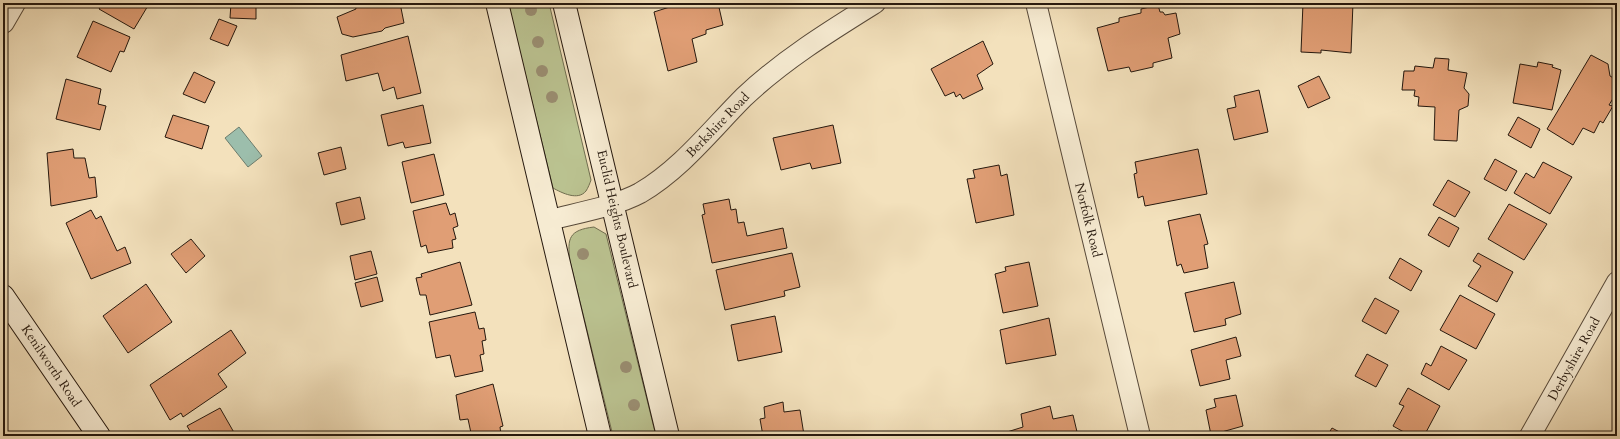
<svg xmlns="http://www.w3.org/2000/svg" width="1620" height="439" viewBox="0 0 1620 439" font-family="Cardo,serif">
<style>
.green{fill:#bbc391;stroke:#706e50}
.water{fill:#9cbeac;stroke:#6c7c6d}
.building{fill:#e09e75;stroke:#25180e}
.lines{fill:none;stroke-linecap:round;stroke-linejoin:round}
.minor-casing{stroke:#584a3a;stroke-width:22}
.tertiary-casing{stroke:#584a3a;stroke-width:24}
.secondary-casing{stroke:#25180e;stroke-width:24}
.minor{stroke:#f7ecd3;stroke-width:20}
.tertiary{stroke:#f7ecd3;stroke-width:22}
.secondary{stroke:#f7ecd3;stroke-width:22}
.tree{fill:#9a8e72}
.labels{text-anchor:middle;dominant-baseline:central;stroke-width:3;stroke-linejoin:round;paint-order:stroke}
.street-label{font-size:13px;fill:#25180e;stroke:#f7ecd3}
</style>
<rect width="100%" height="100%" fill="#f3e1bc"/>
<filter id="stains"><feTurbulence type="fractalNoise" baseFrequency=".005" numOctaves="4"/><feColorMatrix values="0 0 0 0 .2 0 0 0 0 .09 0 0 0 0 .02 0 0 0 .5 -.17"/></filter>
<radialGradient id="worn" r=".72"><stop offset=".6" stop-color="#630" stop-opacity="0"/><stop offset="1" stop-color="#630" stop-opacity=".3"/></radialGradient>
<!-- green -->
<path class="green" d="M508 3H549L591 180C590 183 588 188 586 191 578 201 562 193 553 188Z
M594 227 606 234 656 436H613L570 261C567 238 569 230 594 227Z"/>
<!-- water -->
<path class="water" d="M239 127 262 156 248 167 225 138Z"/>
<!-- building -->
<path class="building" d="M103 3H147L149 4 134 29 99 9Z
M231 3H256V19L230 18Z
M355 3H400L404 23 385 28 382 31 353 37 342 34 337 17 356 9Z
M682 3H718L723 25 706 30V34L692 39 697 62 668 71 654 12Z
M1303 3H1353L1351 53 1321 50V53L1301 52Z
M1158 5 1160 12H1163L1165 15 1176 13 1180 34 1168 38 1172 58 1153 63V67L1131 72 1129 67 1108 71 1097 28 1119 22V18L1141 13V9Z
M219 19 237 26 228 46 210 39Z
M93 21 130 37 124 52 120 51 111 72 77 57Z
M408 36 421 93 397 99 394 87 383 91 378 73 346 81 341 55Z
M983 41 993 64 977 75 983 89 963 99 960 94 956 97 954 92 945 96 931 69Z
M1591 55 1608 64 1610 76 1617 80V92L1609 105 1613 106 1603 123 1600 121 1594 133 1583 128 1573 145 1547 129Z
M1435 58 1449 59 1448 70 1467 73 1464 88 1469 94 1468 106 1459 110 1457 141 1434 140 1435 107 1418 106 1419 97 1414 96 1415 90H1402L1404 71H1414L1415 66 1433 68Z
M1538 62 1553 65 1552 67 1561 70 1552 110 1513 103 1520 64 1537 67Z
M194 72 215 82 205 103 183 94Z
M1319 76 1330 98 1308 108 1298 86Z
M66 79 101 89 98 104 106 106 100 130 56 119Z
M1259 90 1268 132 1234 140 1227 109 1236 107 1234 96Z
M423 105 431 143 405 148 403 142 388 146 381 115Z
M173 115 209 126 202 149 165 137Z
M1518 117 1540 129 1531 148 1508 135Z
M833 125 841 163 812 169 810 163 781 170 773 138Z
M341 147 346 169 324 175 318 153Z
M73 149 74 158H85L89 178 95 177 97 197 51 206 47 153Z
M1198 149 1207 194 1145 206 1143 196 1138 198 1134 174 1137 173 1135 162Z
M434 154 444 195 411 203 402 162Z
M1495 159 1517 171 1506 191 1484 179Z
M1543 162 1572 177 1550 214 1514 193 1526 173 1534 178Z
M999 165 1001 176 1007 174 1014 215 976 223 967 179 975 178 973 170Z
M1448 180 1470 192 1455 217 1433 205Z
M360 197 365 219 341 225 336 203Z
M729 199 731 210 736 209 738 223 744 222 747 236 783 228 787 248 712 263 702 215 705 214 703 204Z
M446 203 450 215 455 213 458 226 453 228 456 239 452 240 453 248 428 253 426 245 421 247 413 211Z
M1509 204 1547 224 1524 260 1488 239Z
M91 210 96 219 101 216 117 251 125 247 131 263 91 279 66 223Z
M1200 214 1208 244 1204 245 1208 268 1184 273 1181 264 1177 266 1168 221Z
M1439 217 1459 228 1449 247 1428 235Z
M191 239 205 256 186 273 171 254Z
M371 251 377 274 355 280 350 256Z
M792 253 800 287 784 291 785 296 725 310 716 270Z
M1478 253 1513 272 1497 302 1468 286 1481 266 1473 261Z
M1400 258 1422 271 1411 291 1389 278Z
M460 262 472 305 430 315 426 295H420L416 278 422 277 421 274Z
M1029 262 1038 306 1003 313 995 274 1006 271 1005 267Z
M377 277 383 301 361 307 355 283Z
M1234 282 1241 314 1225 319 1226 325 1194 332 1185 293Z
M146 284 172 322 128 353 103 316Z
M1460 295 1495 314 1476 349 1440 330Z
M1375 298 1399 311 1386 334 1362 321Z
M475 312 479 329 484 328 486 340 482 341 484 354 480 355 483 371 455 377 450 355 436 358 429 322Z
M775 316 782 352 738 361 731 325Z
M1049 318 1056 355 1006 364 1000 330Z
M231 330 246 353 218 374 227 387 183 417 181 413 170 420 150 385Z
M1236 337 1241 356 1226 360 1230 379 1200 386 1191 350Z
M1441 346 1467 360 1449 390 1421 374 1426 363 1431 366Z
M1367 354 1388 365 1376 387 1355 376Z
M493 384 503 426 500 427 501 435 475 436V432L471 433 468 419 460 420 456 395Z
M1408 388 1440 406 1424 436H1411L1393 426 1404 406 1399 404Z
M1236 395 1243 426 1211 435 1206 410 1216 407 1214 399Z
M783 402 784 412 800 410 804 435 812 434V436H763L760 419 765 418 764 407Z
M1050 406 1053 419 1073 415 1078 436H1007V432L1023 427 1021 414Z
M220 408 236 436H193L187 426Z
M1332 428 1347 436H1327Z
M1378 431 1387 436H1375Z"/>
<g class="lines">
<!-- minor casing -->
<g class="minor-casing">
<path id="minor" d="M1036 3 1140 436
M550 220C577 213 616 206 640 193 681 169 711 130 744 97 783 60 830 31 875 3
M1530 436 1617 282"/>
</g>
<!-- tertiary casing -->
<g class="tertiary-casing">
<path id="tertiary" d="M3 22 14 3"/>
</g>
<!-- secondary casing -->
<g class="secondary-casing">
<path id="secondary" d="M497 3 600 436
M564 3 668 436
M3 296 99 436"/>
</g>
<!-- minor -->
<use href="#minor" class="minor"/>
<!-- tertiary -->
<use href="#tertiary" class="tertiary"/>
<!-- secondary -->
<use href="#secondary" class="secondary"/>
</g>
<!-- trees -->
<g class="tree">
<circle cx="531" cy="10" r="6"/>
<circle cx="538" cy="42" r="6"/>
<circle cx="542" cy="71" r="6"/>
<circle cx="552" cy="97" r="6"/>
<circle cx="583" cy="254" r="6"/>
<circle cx="626" cy="367" r="6"/>
<circle cx="634" cy="405" r="6"/>
</g>
<g class="labels">
<!-- street labels -->
<g class="street-label">
<text transform="translate(718 125) rotate(-46)">Berkshire Road</text>
<text transform="translate(617 219) rotate(77)">Euclid Heights Boulevard</text>
<text transform="translate(1088 220) rotate(76)">Norfolk Road</text>
<text transform="translate(1574 359) rotate(-61)">Derbyshire Road</text>
<text transform="translate(51 366) rotate(56)">Kenilworth Road</text>
</g>
</g>
<!-- margin -->
<rect width="1620" height="439" fill="none" stroke="#f3e1bc" stroke-width="16"/>
<rect x="4" y="4" width="1612" height="431" fill="none" stroke="#25180e" stroke-width="2"/>
<rect x="8" y="8" width="1604" height="423" fill="none" stroke="#25180e"/>
<rect width="100%" height="100%" filter="url(#stains)"/>
<rect width="100%" height="100%" fill="url(#worn)"/>
</svg>
